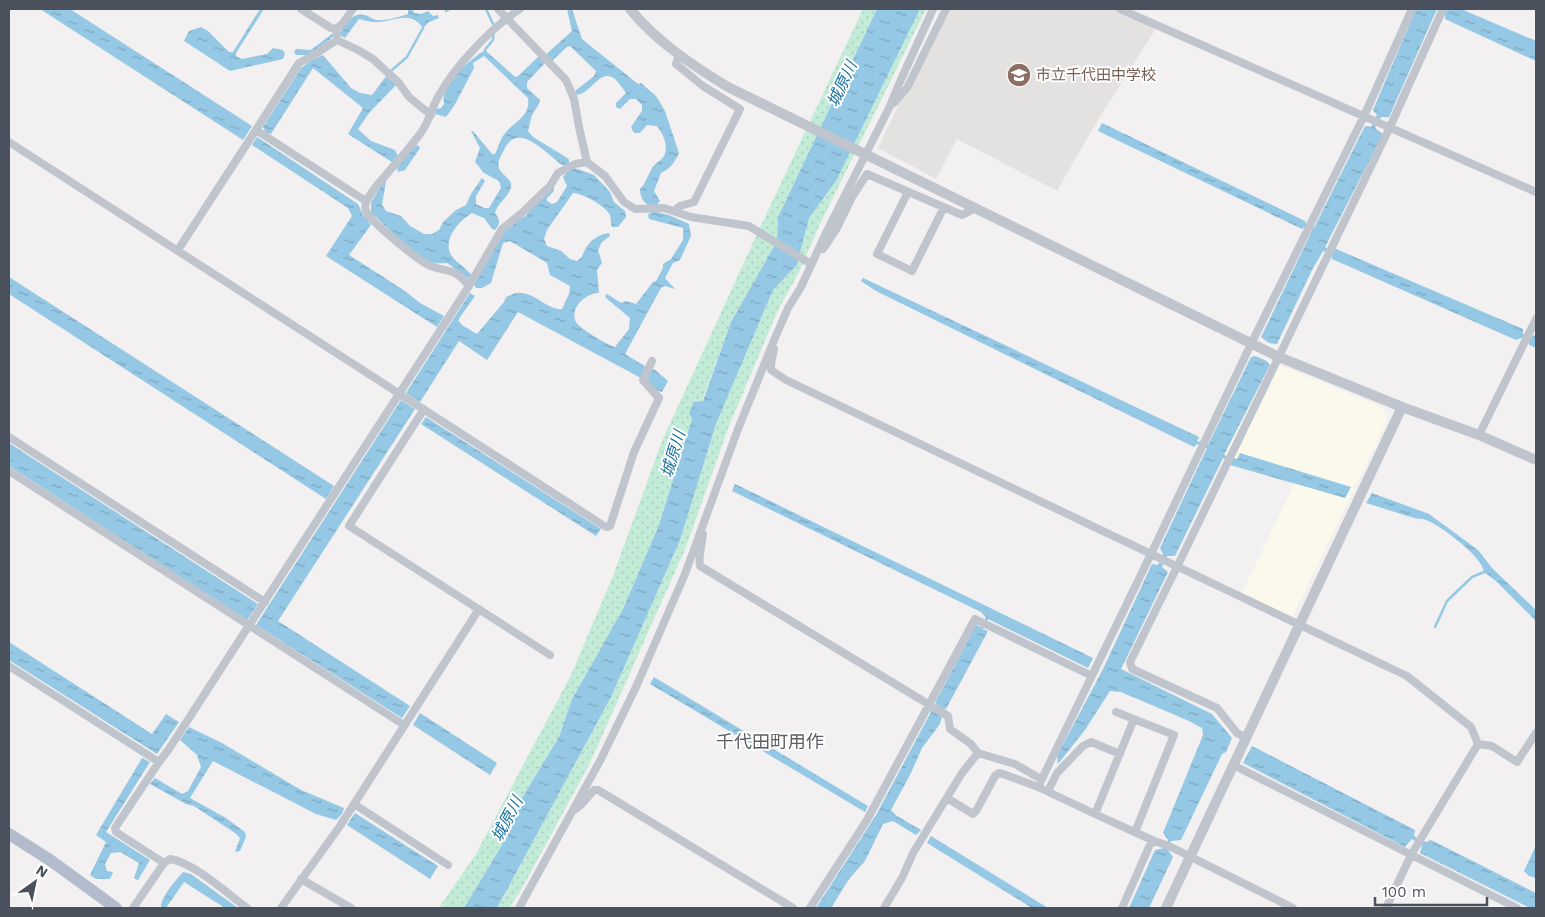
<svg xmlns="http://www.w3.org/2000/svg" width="1545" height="917" viewBox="0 0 1545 917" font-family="'Work Sans','Noto Sans JP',sans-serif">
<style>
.commercial{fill:#fbf9ec}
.education{fill:#e3e2e1}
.grass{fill:url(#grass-dots)}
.water{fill:url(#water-ripples)}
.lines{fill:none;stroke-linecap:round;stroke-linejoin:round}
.stream{stroke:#94c8e5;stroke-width:2.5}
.minor{stroke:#c0c5cd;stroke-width:8}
.tertiary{stroke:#c0c5cd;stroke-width:10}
.primary{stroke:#b2bccc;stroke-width:12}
.labels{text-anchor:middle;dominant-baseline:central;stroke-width:4;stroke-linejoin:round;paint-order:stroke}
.education-label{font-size:15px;fill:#785e54;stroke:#fff;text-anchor:start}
.water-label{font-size:16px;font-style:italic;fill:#19709f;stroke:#fff}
.quarter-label{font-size:18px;fill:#5d5f64;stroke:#fff}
</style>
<defs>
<pattern id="grass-dots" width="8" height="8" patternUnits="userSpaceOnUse" patternTransform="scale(1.25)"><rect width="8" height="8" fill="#c3ecd8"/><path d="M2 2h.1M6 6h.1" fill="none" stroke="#a9ccbc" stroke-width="1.8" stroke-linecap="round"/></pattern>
<pattern id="water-ripples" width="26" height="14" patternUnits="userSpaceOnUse" patternTransform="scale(1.25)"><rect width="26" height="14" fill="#94c8e5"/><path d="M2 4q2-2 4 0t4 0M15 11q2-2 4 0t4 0" fill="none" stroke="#7ba5bd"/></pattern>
</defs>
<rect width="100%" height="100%" fill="#f2f0f0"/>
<!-- commercial -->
<path class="commercial" d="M1265 359 1379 406 1387 414 1386 423 1292 618 1241 595 1297 478 1217 454Z"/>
<!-- education -->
<path class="education" d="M944 9H1115L1157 27 1096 123 1057 191 957 139 936 179 878 148Z"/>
<!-- grass -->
<path class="grass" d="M863 9H877L778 217 777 241 731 322 702 401 694 402 689 413 692 419 659 525 623 609 572 699 559 737 516 808 505 840 464 908H439L476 854 571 675 613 576 662 441 757 234Z
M920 9H926L819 226 800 270 777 312 729 426 686 547 590 763 521 890 509 908H497L611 697 680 540 716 424 773 290 797 265 809 218 836 181Z"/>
<!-- water -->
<path class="water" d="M40 9H70L252 126 243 140Z
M260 9H264L236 53V56L242 59 267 54 273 48 283 50 285 54 283 59 230 71 184 41 189 31 201 27 208 31 229 52H233Z
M408 9H412L414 13 421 14 428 11 433 16 438 15 439 18 429 22 423 28C410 9 394 22 375 22 370 22 364 20 359 19L345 38 340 35 334 36 312 53 315 59 323 55 351 88 360 93 372 95 387 75 397 84 369 113 358 129 371 141 395 150 398 156 392 162 348 134 363 108 313 68 271 134 266 133 263 127 301 68 312 60 309 55H296L294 52 296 49 311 50 333 33 341 31C346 23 354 11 365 15 369 16 372 19 376 20 386 21 399 17 408 14Z
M567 9H572L582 39 638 84 641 83 656 96 665 111 679 153C675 162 670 169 661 173L654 191 660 201 656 206V212L669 215 689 224 691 236 680 260 673 263 665 278 675 289 665 286 661 288 625 354 651 370 654 369 668 381 662 392C653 390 650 380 641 378L518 312 487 360 459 341 420 402 406 393 470 293 475 296 458 320 462 325 477 334 504 302 506 297C509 296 514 293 517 293 534 291 548 311 562 309L569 294 570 286 550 275 547 263 510 241 503 243 491 283 482 288H476L474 285 502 232 521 218 526 216 533 206 554 187V191L547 198V201L552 204 557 202 567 186 563 177 567 172 575 168 594 175 610 192 614 202 625 211 626 217 618 227H612C610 222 612 217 608 212 603 205 582 193 573 193L547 230 544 239 547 246 561 251 570 259 577 261C584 257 583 250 588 245 593 238 601 234 609 233L610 236 602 242 598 250 602 263 597 270 599 293C586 293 569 308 576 322 579 328 607 345 615 347L629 329 630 318 606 298 605 296 607 294 621 303 626 301 636 304 653 282 656 281 663 268V264L671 259 683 240V228L649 219 648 215 651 212 650 206C643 203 640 196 640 189 646 183 648 175 652 168 655 163 661 161 664 156 669 146 663 134 657 126L647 125 640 133H634L631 127 642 111V105L636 99H630L620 109 616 107V103L626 93C623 89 620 84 616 80 601 66 591 94 577 95L575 91 594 76 596 71 570 46 567 47 552 61 546 62 527 82V88L540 100 539 104 532 115 528 131 533 137 569 159V163L566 166 562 165C546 153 517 120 504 150 501 156 497 161 499 168 501 175 513 179 511 187 509 197 497 203 495 213 500 220 501 223 495 230L492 229 484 218 472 213C460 220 442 239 451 255 454 260 466 269 471 274L472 277 469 279 466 277 447 263C442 263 436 264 431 262 415 256 388 229 375 216L368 221 371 225 349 255 405 291 420 303 444 316 437 327 326 256 352 216 348 208 252 145 257 137 358 204 364 217 371 212V202L385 180 386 181 382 205 386 211 401 216 410 226 424 234H432L439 230 443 222 456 210 466 205 471 194 482 178 485 181 476 196V204L484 208H489L501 188 499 181 484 173 475 162 480 148 471 131H473L492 154H495C498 148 500 141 503 136 512 122 531 118 528 98L484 56 473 63 474 68 454 106 446 117 435 114 436 109 441 108 444 104C444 101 443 98 444 96 447 80 472 58 485 50L514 76 517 77 539 56 542 58 572 31Z
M877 9H920L836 181 809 218 797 265 773 290 716 424 680 540 611 697 497 908H464L505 840 516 808 559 737 572 699 623 609 659 525 692 419 689 413 694 402 703 401 731 322 777 241 778 217Z
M1416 9H1461L1536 41V61L1445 19V13L1437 9 1389 117H1381L1375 128 1383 134 1325 247 1333 251 1336 249 1523 329V334L1531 338 1534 335 1536 336V348L1529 345V342L1521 338 1516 340 1332 259V255L1323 251 1312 270 1277 344 1269 343 1261 337 1312 231 1304 227 1302 229 1098 131 1102 123 1305 221 1306 224 1314 228 1365 126 1371 127 1377 115 1373 110Z
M418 145 420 148 405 170 398 172 397 167 408 151Z
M9 277 334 486 326 499 9 294Z
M863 278 1199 437 1197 441 1208 445 1251 357 1255 356 1267 361 1270 365 1224 455 1237 459 1240 453 1351 487 1345 498 1230 465 1232 461 1223 458 1175 556H1167L1162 567 1168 572 1121 669 1212 714 1232 738 1226 752 1222 754 1181 840 1171 841 1168 850 1173 857 1149 908H1129L1155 850 1164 848 1168 840 1163 833 1203 735 1202 728 1189 721 1121 692 1110 691 1085 730 1058 764 1057 756 1103 669 1152 564 1158 565 1163 554 1160 548 1207 448 1197 444 1194 447 876 291 861 281Z
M401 400 415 409 278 621 410 706 402 718 256 625Z
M426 417 601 529 596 536 421 424Z
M9 443 258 604 247 620 9 466Z
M735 484 1093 658 1088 668 988 619 983 629 988 631 946 709 942 708 938 714 942 716 940 724 922 748 910 775 891 810 897 816 921 830 916 835 893 821 883 824 865 861 849 879 831 908H816L876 815 932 710 936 712 939 706 935 703 976 625 981 627 986 618 981 612 732 491Z
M1372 493 1429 514 1478 550 1492 568 1536 610V621L1496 581 1484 572C1483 557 1440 525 1426 520 1422 518 1418 519 1414 518 1398 513 1382 508 1366 503Z
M9 642 152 734 166 714 179 722 157 754 9 660Z
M654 677 868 806 865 812 650 684Z
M420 713 497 763 490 775 413 725Z
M189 727 222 743 301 790 344 808 342 814 336 820 316 814 213 761 190 798 226 818 245 832 246 837 240 851 235 852 240 838 235 833 194 806 186 804 150 784 155 778 182 794 188 791 201 767 197 755 180 740Z
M1252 746 1415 830 1414 836 1426 842 1431 840 1536 893V908H1530L1420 853 1422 846 1412 839 1405 847 1243 763Z
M142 758 150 762 106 832 150 860 138 880 134 878 139 863 120 852 111 853 105 864 107 871 113 872 110 879H96L90 875 106 842 96 835Z
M355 813 438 866 430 879 347 825Z
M931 836 1048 908H1032L927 843Z
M1536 845V878L1529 876 1524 871Z
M183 872 191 874 238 908H225L184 882 166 908H161C160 898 175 881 183 872Z"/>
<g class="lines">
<!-- stream -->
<path class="stream" d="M486 9 493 24
M446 11 450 9
M485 50C488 44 495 42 493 34
M392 70 407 57 423 28
M1435 627 1447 601 1472 577 1484 572"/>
<!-- minor -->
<path class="minor" d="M301 9 331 28 336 29 337 40 358 50 373 59 399 83 409 97 431 115
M498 9 566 80 574 99 579 127 587 162 605 176 624 202 635 209 664 208 691 217 749 226 811 264
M1120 9 1536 192
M336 29 342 24 353 9
M894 103 907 88 946 9
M256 130 366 201
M9 142 606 527 610 526 634 452 659 398 643 380 652 361
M908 192 877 254 912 271 944 207
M674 211 680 206 694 202 740 109 703 86 676 64 679 55
M823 249 837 228 852 197 867 174 962 215 976 208
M178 250 252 136 299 63 314 55 337 40
M469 286C454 267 449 273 431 266 419 262 373 223 367 213 365 210 365 205 366 202 371 190 383 179 391 169 401 158 411 146 420 134 429 123 431 109 438 97 455 66 491 28 520 9
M774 349 771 364V370L786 380 1407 676 1471 727 1478 744
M424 409 349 526 550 655
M1479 435 1536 319
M9 437 265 602
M9 471 404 725
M703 534C702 543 698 560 700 566L948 716 950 729 971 744 978 753 1015 764 1041 779
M9 666 159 762
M1116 712 1174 735 1135 832
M1246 738 1237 733 1217 708 1132 669 1130 662 1177 567 1390 127 1443 9
M1478 744 1492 746 1517 762 1536 733
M1233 765 1517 908
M1038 787 1151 554 1251 344 1364 116 1412 9
M1048 791 1057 773 1083 746 1091 742 1120 754
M947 798 973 814 976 811 995 776 999 773 1003 774 1038 787 1095 814 1152 840 1171 847 1293 908
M354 804 448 865
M576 809 581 805 594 790H598L793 908
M1095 814 1134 719
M301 879 351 908
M133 908 164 863
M247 908C228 894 193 862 170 859L164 863 116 832 115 828 159 762 169 749 469 286 502 229 523 212 550 186 558 173 575 164 587 162
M281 908 340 826 479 609
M519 908 601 759 636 687 685 574 738 429 775 338 788 308 801 287 826 233 890 106 899 84 933 9
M810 908 867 820 975 619 1092 676
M884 908 902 878 913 853 962 773 978 753
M1122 908 1152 840
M1386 908 1411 855 1478 744"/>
<!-- tertiary -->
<path class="tertiary" d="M630 9C657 42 692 65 728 87L1279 357 1402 407 1479 435 1536 460
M1166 908 1402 407"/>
<!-- primary -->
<path class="primary" d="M9 834 50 860 116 908"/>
</g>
<!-- icons -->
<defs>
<g id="school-disc" transform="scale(1.25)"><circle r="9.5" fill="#8d6e63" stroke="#fff"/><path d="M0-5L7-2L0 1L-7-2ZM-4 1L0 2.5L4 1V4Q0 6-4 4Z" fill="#fff"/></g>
</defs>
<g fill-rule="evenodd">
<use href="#school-disc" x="1019" y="75"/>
</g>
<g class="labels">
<!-- education labels -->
<g class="education-label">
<text x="1036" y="75">市立千代田中学校</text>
</g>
<!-- water labels -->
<g class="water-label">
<text transform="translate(842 84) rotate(-65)">城原川</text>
<text transform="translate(673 454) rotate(-73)">城原川</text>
<text transform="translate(507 819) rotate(-62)">城原川</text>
</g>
<!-- quarter labels -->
<g class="quarter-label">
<text x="770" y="741">千代田町用作</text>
</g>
</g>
<!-- border -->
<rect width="1545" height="917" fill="none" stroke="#4a515c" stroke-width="20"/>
<!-- north arrow -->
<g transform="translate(35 882) rotate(33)" stroke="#ffffff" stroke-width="4" paint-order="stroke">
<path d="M0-4L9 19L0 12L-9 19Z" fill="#4a515c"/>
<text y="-8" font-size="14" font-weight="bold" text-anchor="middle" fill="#4a515c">N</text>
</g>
<!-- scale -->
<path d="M1375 897v8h112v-8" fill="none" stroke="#4a515c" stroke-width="2.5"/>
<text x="1382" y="897" font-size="15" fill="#4a515c" stroke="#ffffff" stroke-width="4" paint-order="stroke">100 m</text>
</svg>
